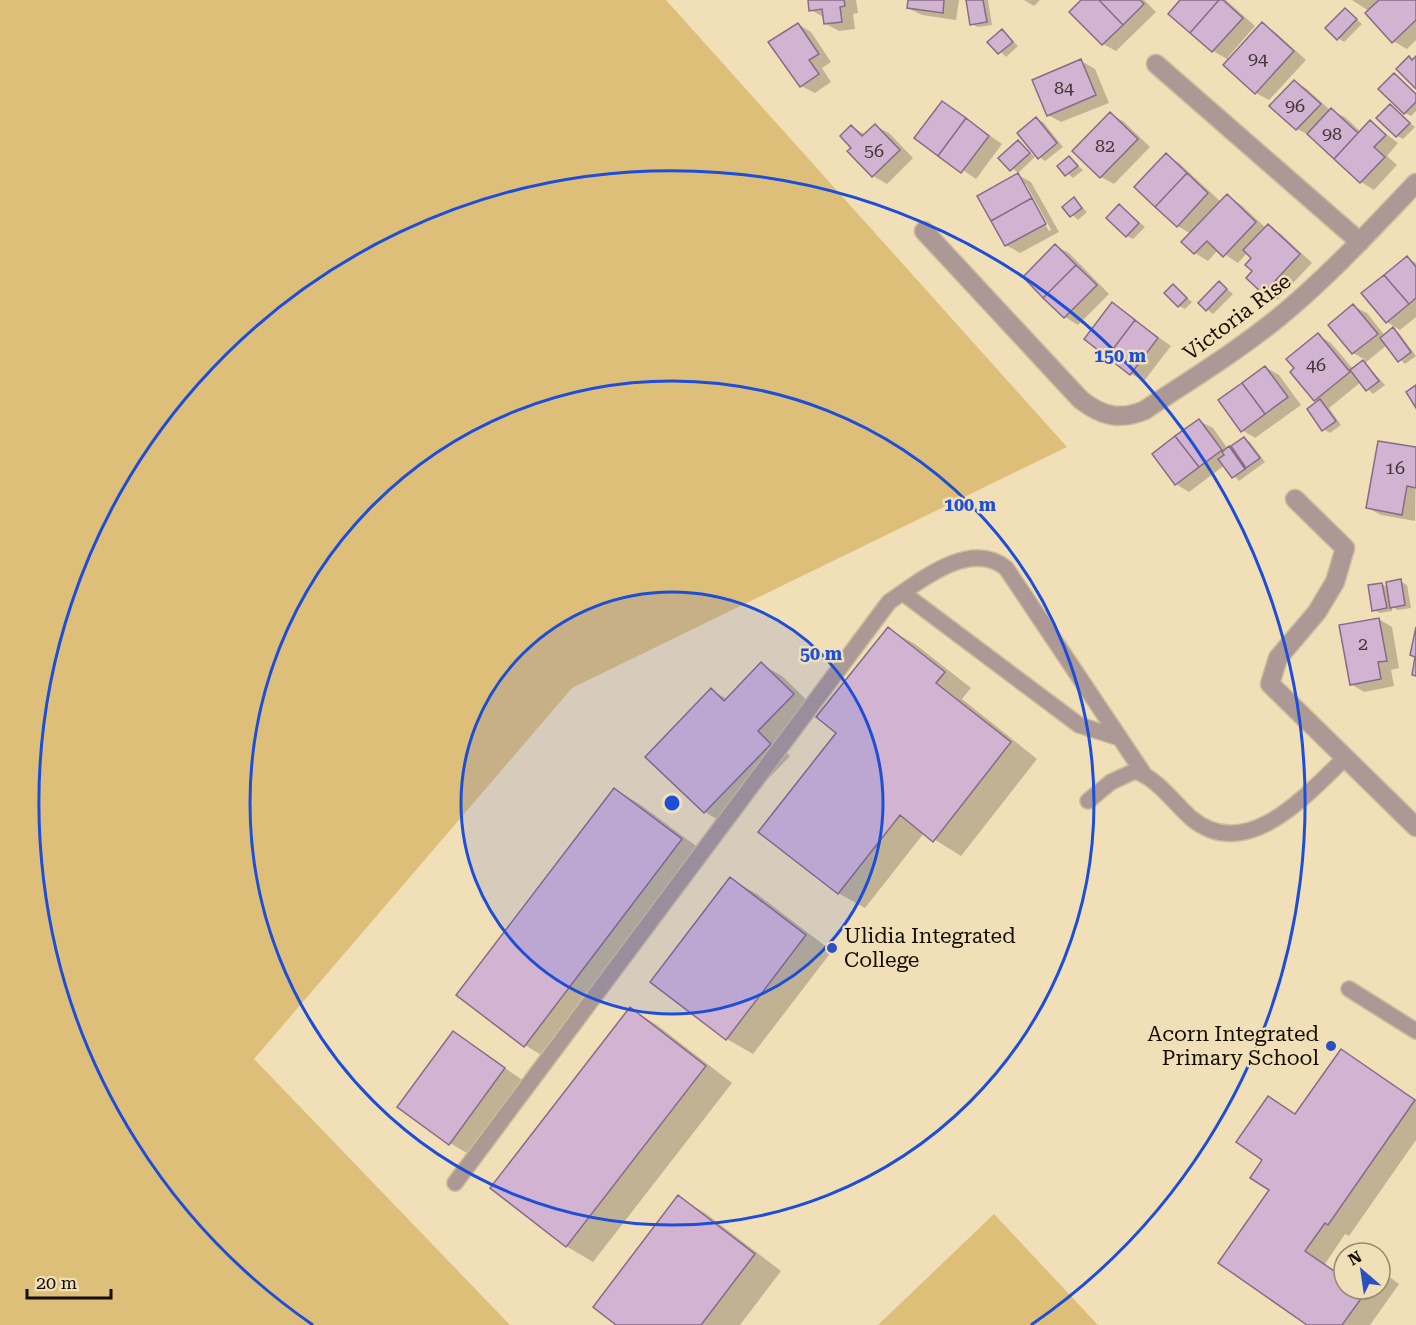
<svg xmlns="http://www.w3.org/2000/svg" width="1416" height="1325" viewBox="0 0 1416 1325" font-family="'Roboto Serif',serif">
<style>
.green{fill:#debf7a}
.shadow{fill:#0003;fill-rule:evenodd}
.building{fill:#d2b3d2;stroke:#876b88;stroke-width:1.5}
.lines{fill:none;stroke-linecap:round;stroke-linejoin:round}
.service-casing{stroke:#cdbd9b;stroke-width:18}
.minor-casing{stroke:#cdbd9b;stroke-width:21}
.service{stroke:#ac9895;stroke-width:15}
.minor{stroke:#ac9895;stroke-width:18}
.ring{fill:none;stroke:#1d4ed8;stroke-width:3}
.poi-dot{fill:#2c50c0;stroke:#f1dfb8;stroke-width:2}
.labels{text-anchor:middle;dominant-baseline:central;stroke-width:5;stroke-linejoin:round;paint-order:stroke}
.number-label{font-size:18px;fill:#433636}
.street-label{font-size:21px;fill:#130d02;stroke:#f1dfb8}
.poi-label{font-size:21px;fill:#130d02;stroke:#f1dfb8;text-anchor:start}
.centre{fill:#1d4ed8;stroke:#f1dfb8;stroke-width:3}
.ring-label{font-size:18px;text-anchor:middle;font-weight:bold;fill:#1d4ed8;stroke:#f1dfb8;stroke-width:5;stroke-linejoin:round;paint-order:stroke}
</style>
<rect width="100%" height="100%" fill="#f1dfb8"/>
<!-- green -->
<path class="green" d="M0 0H666L1067 447 572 688 254 1059 510 1325H0Z
M994 1214 1098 1325H878Z"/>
<!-- shadow -->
<path class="shadow" d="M809 0H856L858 13 853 14 855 29 839 31 826 24 825 18 811 10Z
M909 0H959L956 20 922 15 908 8Z
M968 0H988L992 25 978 27 972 24Z
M1024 0H1040L1034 6Z
M1084 0H1144L1156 12 1116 51 1103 44Z
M1182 0H1226L1255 26 1228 57 1230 59 1262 24 1275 32 1306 60 1269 100 1256 93 1229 60 1213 51 1170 14Z
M1352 0H1416V40L1407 49 1393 41 1369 11Z
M1346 10 1362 24 1344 42 1338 38Z
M798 24 811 32 831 62 822 68 831 82 815 93 801 86Z
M1002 31 1018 46 1006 57 990 42Z
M1081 61 1095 69 1109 103 1061 122 1048 115Z
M1394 75 1416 93V111L1411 116 1405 113Z
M1294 81 1307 89 1331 111 1345 117 1361 132 1370 122 1398 143 1387 156 1397 165 1374 190 1361 182 1311 136 1297 129 1271 106Z
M943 103 1002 144 976 179 916 138Z
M1390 106 1415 127 1403 139 1397 136Z
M1110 114 1123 121 1150 147 1114 184 1101 177Z
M1037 119 1043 122 1063 147 1045 161 1037 155 1018 173 1001 158 1018 142 1035 157 1037 155Z
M875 126 889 133 913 158 887 184 873 176 849 151 853 148 852 127 866 135Z
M1166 155 1179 163 1221 202 1227 196 1240 204 1266 228 1268 226 1281 234 1312 263 1277 300 1264 292 1254 271V258L1248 252 1238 263 1218 250 1208 261 1195 253 1191 234 1178 226Z
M1069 158 1083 170 1073 178 1059 166Z
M1018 175 1031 182 1059 232 1020 253 1006 245 979 196ZM1022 184H1026L1051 230 1049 231Z
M1074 199 1087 212 1078 220 1064 207Z
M1119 206 1145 227 1133 239 1127 236Z
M1056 246 1069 253 1109 294 1078 325 1065 317Z
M1407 258 1416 263V317L1400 330 1387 322Z
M1220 283 1233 294 1213 314 1200 303Z
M1174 286 1192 302 1185 309 1179 306Z
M1112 304 1171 346 1144 381 1131 374Z
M1353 306 1367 313 1385 336 1393 329 1399 333 1416 356 1405 364 1387 345 1365 363 1385 385 1373 394 1361 382 1329 408 1341 425 1330 433 1323 429 1318 402 1315 400 1318 335 1331 343 1353 369 1366 360 1353 353 1330 325Z
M1265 367 1279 375 1301 405 1255 438 1242 430Z
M1199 421 1213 428 1228 449 1244 439 1250 442 1265 462 1239 481 1225 465 1189 492 1176 484Z
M1416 449 1415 521 1381 515 1368 508Z
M1400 581 1407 585 1411 608 1398 610 1392 607V611L1380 613 1374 610 1382 584 1388 588Z
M1379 619 1392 627 1399 668 1391 670 1394 686 1364 692 1351 684Z
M888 629 915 644 971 688 962 699 1037 759 961 856 924 833 865 908 838 893V733Z
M761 664 782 676 814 707 777 744 790 756 725 824 705 812 711 690 727 699Z
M615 789 641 805 708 855 551 1061 525 1045Z
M730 879 757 894 832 951 753 1054 727 1039Z
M631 1009 657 1025 732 1083 593 1262 566 1246Z
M453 1033 524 1081 470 1155 450 1143Z
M1341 1051 1416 1100V1140L1349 1236 1345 1234 1325 1264 1339 1274 1344 1266V1289H1380V1270L1399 1284 1370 1325H1309L1264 1160 1268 1098 1296 1115Z
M678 1197 705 1213 781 1271 740 1325H618Z"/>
<!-- building -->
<path class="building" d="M808 0H844L845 6 840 7 842 22 824 24 822 9 809 11Z
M908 0H944L943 13 907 8Z
M966 0H983L987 22 970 25Z
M1081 0H1099L1123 25 1102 45 1069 12Z
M1099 0H1140L1144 4 1123 25Z
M1180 0H1219L1190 33 1168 14Z
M1219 0H1223L1243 18 1212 52 1190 33Z
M1379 0H1416V20L1392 43 1365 13Z
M1345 8 1357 19 1337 40 1325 28Z
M1262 22 1294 51 1255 94 1223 65Z
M798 23 819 54 809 60 819 74 800 87 768 42Z
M1002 29 1013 42 998 54 987 42Z
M1409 56 1412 60 1416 56V89L1396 69Z
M1081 59 1096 95 1047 116 1032 80Z
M1394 73 1416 94V102L1404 114 1378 89Z
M1294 80 1321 104 1296 130 1269 106Z
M942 101 966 118 938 156 914 138Z
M1390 104 1410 123 1396 137 1376 118Z
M1331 108 1358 133 1334 159 1307 134Z
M1110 112 1138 139 1100 178 1072 151Z
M1036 117 1057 143 1038 159 1017 133Z
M966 118 989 136 961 173 938 156Z
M1370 120 1386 135 1374 147 1385 157 1360 183 1334 159Z
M875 124 900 150 872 177 847 151 851 148 840 136 851 125 862 136Z
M1018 140 1030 153 1010 171 998 158Z
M1166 153 1187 173 1155 207 1134 187Z
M1069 156 1078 166 1065 176 1057 166Z
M1018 173 1032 198 991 221 977 196Z
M1187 173 1208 193 1177 227 1155 207Z
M1227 194 1256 222 1223 257 1207 241 1194 254 1181 242Z
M1074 197 1082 208 1070 217 1062 207Z
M1032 198 1046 224 1005 246 991 221Z
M1119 204 1139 223 1126 237 1106 218Z
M1268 224 1300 254 1263 294 1246 278 1252 271 1245 265 1251 258 1243 250Z
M1055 244 1076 265 1043 298 1023 277Z
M1407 256 1416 267V298L1409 304 1384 275Z
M1076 265 1097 285 1064 318 1043 298Z
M1384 275 1409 304 1386 323 1361 293Z
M1219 281 1227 289 1206 311 1198 303Z
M1173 284 1187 298 1178 307 1164 293Z
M1112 302 1135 320 1107 357 1084 339Z
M1353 304 1378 334 1352 354 1328 325Z
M1135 320 1158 338 1130 375 1107 357Z
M1393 327 1411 352 1398 362 1380 338Z
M1318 333 1350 372 1314 401 1290 372 1294 368 1286 359Z
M1363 360 1379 381 1366 391 1350 370Z
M1265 366 1288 397 1265 414 1242 383Z
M1242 383 1265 414 1241 432 1218 400Z
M1416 385V408L1406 392Z
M1320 399 1336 421 1322 431 1307 409Z
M1199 419 1222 450 1199 467 1175 436Z
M1175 436 1199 467 1175 485 1152 454Z
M1244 437 1260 458 1246 468 1231 446Z
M1378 441 1416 447V488L1407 486 1402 515 1366 508Z
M1229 446 1245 469 1232 478 1218 459 1224 455 1222 452Z
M1401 579 1405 605 1390 608 1386 582Z
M1382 583 1387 608 1372 611 1368 585Z
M1379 618 1387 661 1378 662 1381 679 1350 685 1339 625Z
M888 627 945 672 936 683 1011 742 933 842 900 815 838 894 758 832 836 733 816 717Z
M1416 627V676L1412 675 1415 657 1410 655Z
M761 662 794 694 758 731 771 744 704 813 645 757 711 688 724 701Z
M614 788 682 839 524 1047 456 995Z
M730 877 806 935 726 1040 650 982Z
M630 1007 706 1066 566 1247 490 1188Z
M453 1031 505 1068 449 1145 397 1107Z
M1341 1049 1415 1100 1328 1225 1325 1223 1305 1251 1337 1273 1344 1264V1289H1368L1342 1325H1307L1218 1263 1269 1190 1250 1178 1262 1160 1236 1142 1268 1096 1295 1114Z
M678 1195 755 1254 701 1325H616L593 1307Z"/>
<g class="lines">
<!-- service casing -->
<g class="service-casing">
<path id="service" d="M903 593 1079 725 1120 738
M1088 801 1111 782 1135 771C1158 779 1173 802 1191 818 1247 865 1308 793 1346 757
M1349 989 1416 1031
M455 1183 889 602C920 581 970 539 1006 568L1144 774"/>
</g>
<!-- minor casing -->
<g class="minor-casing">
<path id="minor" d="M1156 64 1360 242
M924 231 1081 400C1102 416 1120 421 1145 410 1190 380 1236 352 1278 318 1328 277 1371 230 1416 183
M1295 499 1345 548 1335 582 1317 612 1278 658 1270 684 1416 827"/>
</g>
<!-- service -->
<use href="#service" class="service"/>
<!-- minor -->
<use href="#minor" class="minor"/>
</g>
<!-- distance rings -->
<circle cx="672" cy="803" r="211" fill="#1d4ed8" fill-opacity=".12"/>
<g class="ring">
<circle cx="672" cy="803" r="211"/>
<circle cx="672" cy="803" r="422"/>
<path d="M313 1325A633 633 0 1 1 1031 1325"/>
</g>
<!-- markers -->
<g class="poi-dot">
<circle cx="832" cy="948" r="6"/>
<circle cx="1331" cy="1046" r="6"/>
</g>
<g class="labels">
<!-- number labels -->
<g class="number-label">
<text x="1258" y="58">94</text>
<text x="1064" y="87">84</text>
<text x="1295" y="105">96</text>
<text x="1332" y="133">98</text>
<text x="1105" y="145">82</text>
<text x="874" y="150">56</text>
<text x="1316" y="364">46</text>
<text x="1395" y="467">16</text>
<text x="1363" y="643">2</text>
</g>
<!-- street labels -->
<g class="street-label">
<text transform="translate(1237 317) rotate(-37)">Victoria Rise</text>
</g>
<!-- poi labels -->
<g class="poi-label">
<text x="844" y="936">Ulidia Integrated<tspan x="844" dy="24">College</tspan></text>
<text x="1319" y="1034" text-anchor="end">Acorn Integrated<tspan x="1319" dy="24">Primary School</tspan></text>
</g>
</g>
<circle cx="672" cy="803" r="9" class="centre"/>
<g class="ring-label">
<text x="1120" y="362">150 m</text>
<text x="970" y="511">100 m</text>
<text x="821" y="660">50 m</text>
</g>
<!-- north arrow -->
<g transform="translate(1362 1271) rotate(331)"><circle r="28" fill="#f1dfb8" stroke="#988b6f" stroke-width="1.5"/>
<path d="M0-4.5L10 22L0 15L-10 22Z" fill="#2c50c0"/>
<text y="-9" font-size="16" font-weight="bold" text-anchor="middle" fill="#130d02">N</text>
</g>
<!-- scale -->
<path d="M27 1289v9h84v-9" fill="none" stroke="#130d02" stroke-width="3"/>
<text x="36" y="1289" font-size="18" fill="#130d02" stroke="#f1dfb8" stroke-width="4.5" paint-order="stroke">20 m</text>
</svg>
